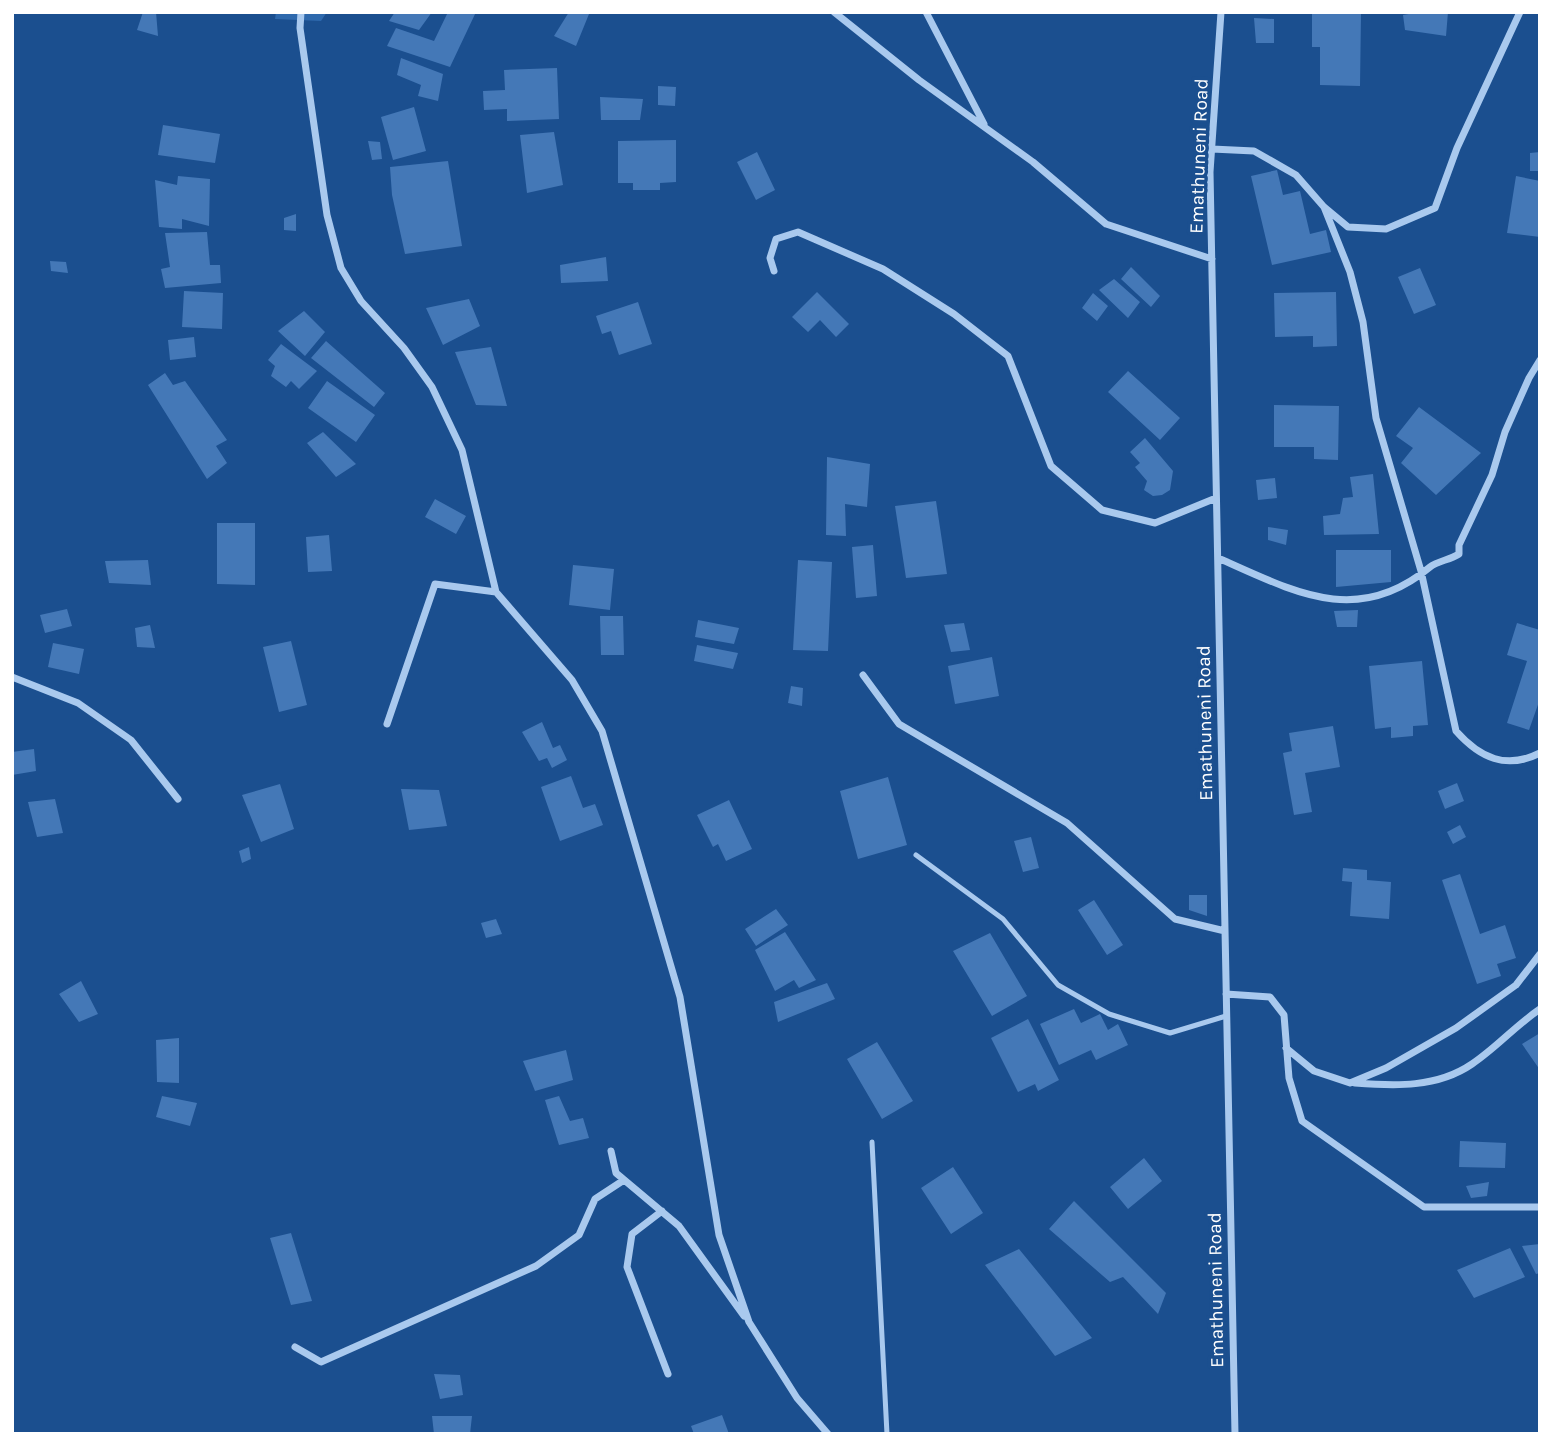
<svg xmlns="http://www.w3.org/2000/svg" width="1552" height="1446" viewBox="0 0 1552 1446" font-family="Karla,sans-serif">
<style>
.green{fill:#2e69ad}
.building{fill:#4478b7}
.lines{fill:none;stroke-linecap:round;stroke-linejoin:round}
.lane{stroke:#a9c9ee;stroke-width:5}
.street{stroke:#a9c9ee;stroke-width:7}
.labels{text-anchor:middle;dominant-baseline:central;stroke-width:7;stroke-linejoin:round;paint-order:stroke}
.street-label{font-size:19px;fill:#fff;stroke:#1b4f8f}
</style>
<rect width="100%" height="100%" fill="#1b4f8f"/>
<!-- green -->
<path class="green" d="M276 12H327L321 21 275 19Z"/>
<!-- building -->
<path class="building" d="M143 12H156L158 36 137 30Z
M395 12H432L419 30 389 21Z
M448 12H476L450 67 387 46 396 28 434 41Z
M569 12 589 14 576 46 554 36Z
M1312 12H1361L1360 86 1320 85V47H1312Z
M1420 12H1448L1446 36 1405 30 1403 15Z
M1254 18 1274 19V43H1256Z
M401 58 443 74 438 101 418 96 421 85 397 75Z
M557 68 559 119 507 121V109L484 110 483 91 505 90 504 70Z
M658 86 676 87 675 106 658 105Z
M600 97 643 99 640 120H601Z
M414 107 426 151 393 160 381 117Z
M163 125 220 134 215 163 158 155Z
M554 132 563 185 527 193 520 135Z
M676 140V182L660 183V190H633V183H618V141Z
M368 141 380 142 382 159 372 160Z
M757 152 775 190 756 200 737 162Z
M1540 152V171H1530V153Z
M448 161 462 246 405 254 392 195 390 167Z
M1277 170 1283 195 1300 191 1310 234 1326 230 1331 252 1272 265 1251 176Z
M178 176 210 179 209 226 182 219V229L159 227 155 180 177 185Z
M1516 176 1540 181V237L1507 233Z
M296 214V231L284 230V218Z
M207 232 210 265H220L221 283 165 288 161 269 170 267 165 233Z
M606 257 608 281 561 283 560 265Z
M50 261 66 262 68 273 51 271Z
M1131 267 1160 296 1151 307 1121 279Z
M1420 268 1436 305 1414 314 1398 277Z
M1114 279 1140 302 1128 318 1099 290Z
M184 291 223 293 222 329 182 327Z
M817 292 849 324 836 337 820 320 808 332 792 317Z
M1336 292 1337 346 1313 347V336L1275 337 1274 293Z
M1093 293 1108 306 1097 321 1082 308Z
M469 299 480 326 443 345 426 308Z
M638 302 652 344 619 355 611 331 602 334 596 316Z
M304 311 325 332 305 356 278 331Z
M194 337 196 357 170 360 168 340Z
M326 341 385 393 374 407 311 358Z
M281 344 317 371 299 389 291 381 286 387 271 376 275 366 268 360Z
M491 347 507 406 476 405 455 352Z
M1128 371 1180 418 1160 440 1108 392Z
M165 373 173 385 185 381 227 440 216 446 227 463 207 479 148 385Z
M327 381 375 415 356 442 308 408Z
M1274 405 1339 406 1338 460 1314 459V447H1274Z
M1419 407 1481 453 1436 495 1401 463 1413 448 1396 436Z
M323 432 356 464 336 477 307 443Z
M1145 438 1173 471 1170 490 1162 495 1153 496 1144 490 1147 481 1135 467 1140 463 1130 452Z
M827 457 870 464 867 507 845 504 846 536 826 535Z
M1373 474 1379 534 1324 535 1323 516 1340 514 1343 498 1353 497 1350 477Z
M1275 478 1277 498 1258 500 1256 480Z
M435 499 466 516 456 534 425 517Z
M936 501 947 574 906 578 895 506Z
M217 523H255V585L217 584Z
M1268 527 1288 530 1286 545 1268 540Z
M329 535 332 571 308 572 306 537Z
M873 545 877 596 856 598 852 547Z
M1336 550H1391V582L1336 587Z
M148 560 151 585 109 583 105 561Z
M798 560 832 562 828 651 793 650Z
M573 565 614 569 610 610 569 605Z
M67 609 72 626 45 633 40 615Z
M1358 610 1357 627H1337L1334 611Z
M600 616H623L624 655H601Z
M698 620 739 628 734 644 695 637Z
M964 623 970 650 951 652 944 625Z
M1517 623 1540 630V699L1529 730 1507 723 1527 661 1507 655Z
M150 625 155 648 137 647 135 628Z
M291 641 307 705 279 712 263 647Z
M53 643 84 649 79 674 48 667Z
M697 645 738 653 733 669 694 661Z
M992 657 999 696 955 704 948 666Z
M1422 661 1428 725 1413 726V736L1391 738V727L1375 729 1369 666Z
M791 686 803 688 802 706 788 703Z
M542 722 553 748 560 745 567 760 552 768 547 758 539 761 522 732Z
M1333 726 1340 767 1305 773 1312 812 1294 815 1283 753 1292 751 1289 733Z
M34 749 36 771 12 775V752Z
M571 776 583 808 595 804 603 825 560 841 541 787Z
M888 777 907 845 858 859 840 791Z
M1457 783 1464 801 1445 809 1438 791Z
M280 784 294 829 261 842 242 795Z
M401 789 439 790 447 826 409 830Z
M55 799 63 833 37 837 28 802Z
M729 800 752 849 726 861 718 844 713 847 697 815Z
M1460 825 1466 837 1453 844 1447 832Z
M1031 837 1039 868 1023 872 1014 841Z
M249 847 251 859 242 863 239 851Z
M1343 868 1367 870V880L1391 882 1389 919 1350 916 1352 882 1342 881Z
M1460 874 1480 934 1505 925 1516 958 1497 964 1501 976 1477 984 1442 880Z
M1189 895H1207V916L1189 910Z
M1094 900 1123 945 1107 955 1078 910Z
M776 909 788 925 756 946 745 929Z
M496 919 502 934 486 938 481 923Z
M785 932 816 980 799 988 794 980 775 991 755 950Z
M990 933 1027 996 992 1016 953 951Z
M81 981 98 1014 79 1022 59 994Z
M827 983 835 999 778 1022 774 1002Z
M1074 1009 1081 1023 1100 1014 1108 1030 1118 1024 1128 1045 1096 1060 1091 1050 1059 1065 1040 1024Z
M1028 1019 1059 1080 1038 1091 1035 1084 1018 1092 991 1038Z
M1540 1033V1070L1522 1044Z
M179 1038V1083L157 1082 156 1040Z
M877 1042 913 1101 882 1119 847 1059Z
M566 1050 573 1080 535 1091 523 1061Z
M162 1096 197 1103 190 1126 156 1117Z
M559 1096 570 1121 583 1118 589 1138 559 1145 545 1100Z
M1460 1141 1506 1143 1505 1168 1459 1167Z
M1144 1158 1162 1181 1128 1209 1110 1187Z
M953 1167 983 1213 951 1234 921 1188Z
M1489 1182 1487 1196 1471 1198 1466 1186Z
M1074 1201 1166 1293 1158 1314 1123 1277 1110 1282 1049 1229Z
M291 1233 312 1301 291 1305 270 1238Z
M1540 1244V1273L1536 1274 1522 1246Z
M1510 1248 1525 1277 1474 1298 1457 1270Z
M1019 1249 1092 1338 1055 1356 985 1265Z
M434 1374 460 1375 463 1395 440 1399Z
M722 1415 729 1434H694L691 1426Z
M432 1416H472L470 1434H434Z"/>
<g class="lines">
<!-- lane -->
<path class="lane" d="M916 855 1003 919 1058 985 1109 1014 1170 1033 1226 1016
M872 1142 887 1434"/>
<!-- street -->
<path class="street" d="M301 12 300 28 327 215 341 268 361 301 404 348 432 387 462 450 496 592 572 680 602 731 680 997 719 1235 749 1322 797 1398 828 1434
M834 12 919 80 1033 162 1106 224 1212 259
M926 12 984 124
M1221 12 1210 172 1235 1434
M1212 149 1254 151 1296 175 1324 207 1348 227 1386 229 1435 208 1457 148 1520 12
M1324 207 1350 272 1363 322 1376 418 1421 571 1456 731C1480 758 1506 770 1540 753
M774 271 770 258 776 239 798 232 883 269 954 314 1008 356 1051 466 1102 510 1155 523 1216 498
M1218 558C1293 591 1357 628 1430 567 1437 561 1450 560 1459 554V545L1492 475 1505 432 1529 378 1540 360
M863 675 899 724 1067 823 1175 919 1225 931
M12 677 78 703 131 740 178 799
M387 724 435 584 496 592
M1226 994 1270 997 1284 1015 1289 1078 1302 1121 1424 1207H1540
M1286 1048 1314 1071 1350 1083 1386 1068 1456 1028 1516 985 1540 954
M1355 1083C1395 1086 1437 1088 1472 1064 1496 1048 1515 1026 1540 1009
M611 1151 616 1173 679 1226 744 1316
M662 1211 632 1234 627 1267 668 1374
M295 1347 321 1362 536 1266 579 1235 595 1199 624 1180"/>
</g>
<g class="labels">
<!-- street labels -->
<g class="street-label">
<text transform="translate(1199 156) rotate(-88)">Emathuneni Road</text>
<text transform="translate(1205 723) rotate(-91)">Emathuneni Road</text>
<text transform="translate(1216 1290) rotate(-91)">Emathuneni Road</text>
</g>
</g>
<!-- border -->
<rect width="1552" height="1446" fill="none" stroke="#ffffff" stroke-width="28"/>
</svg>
